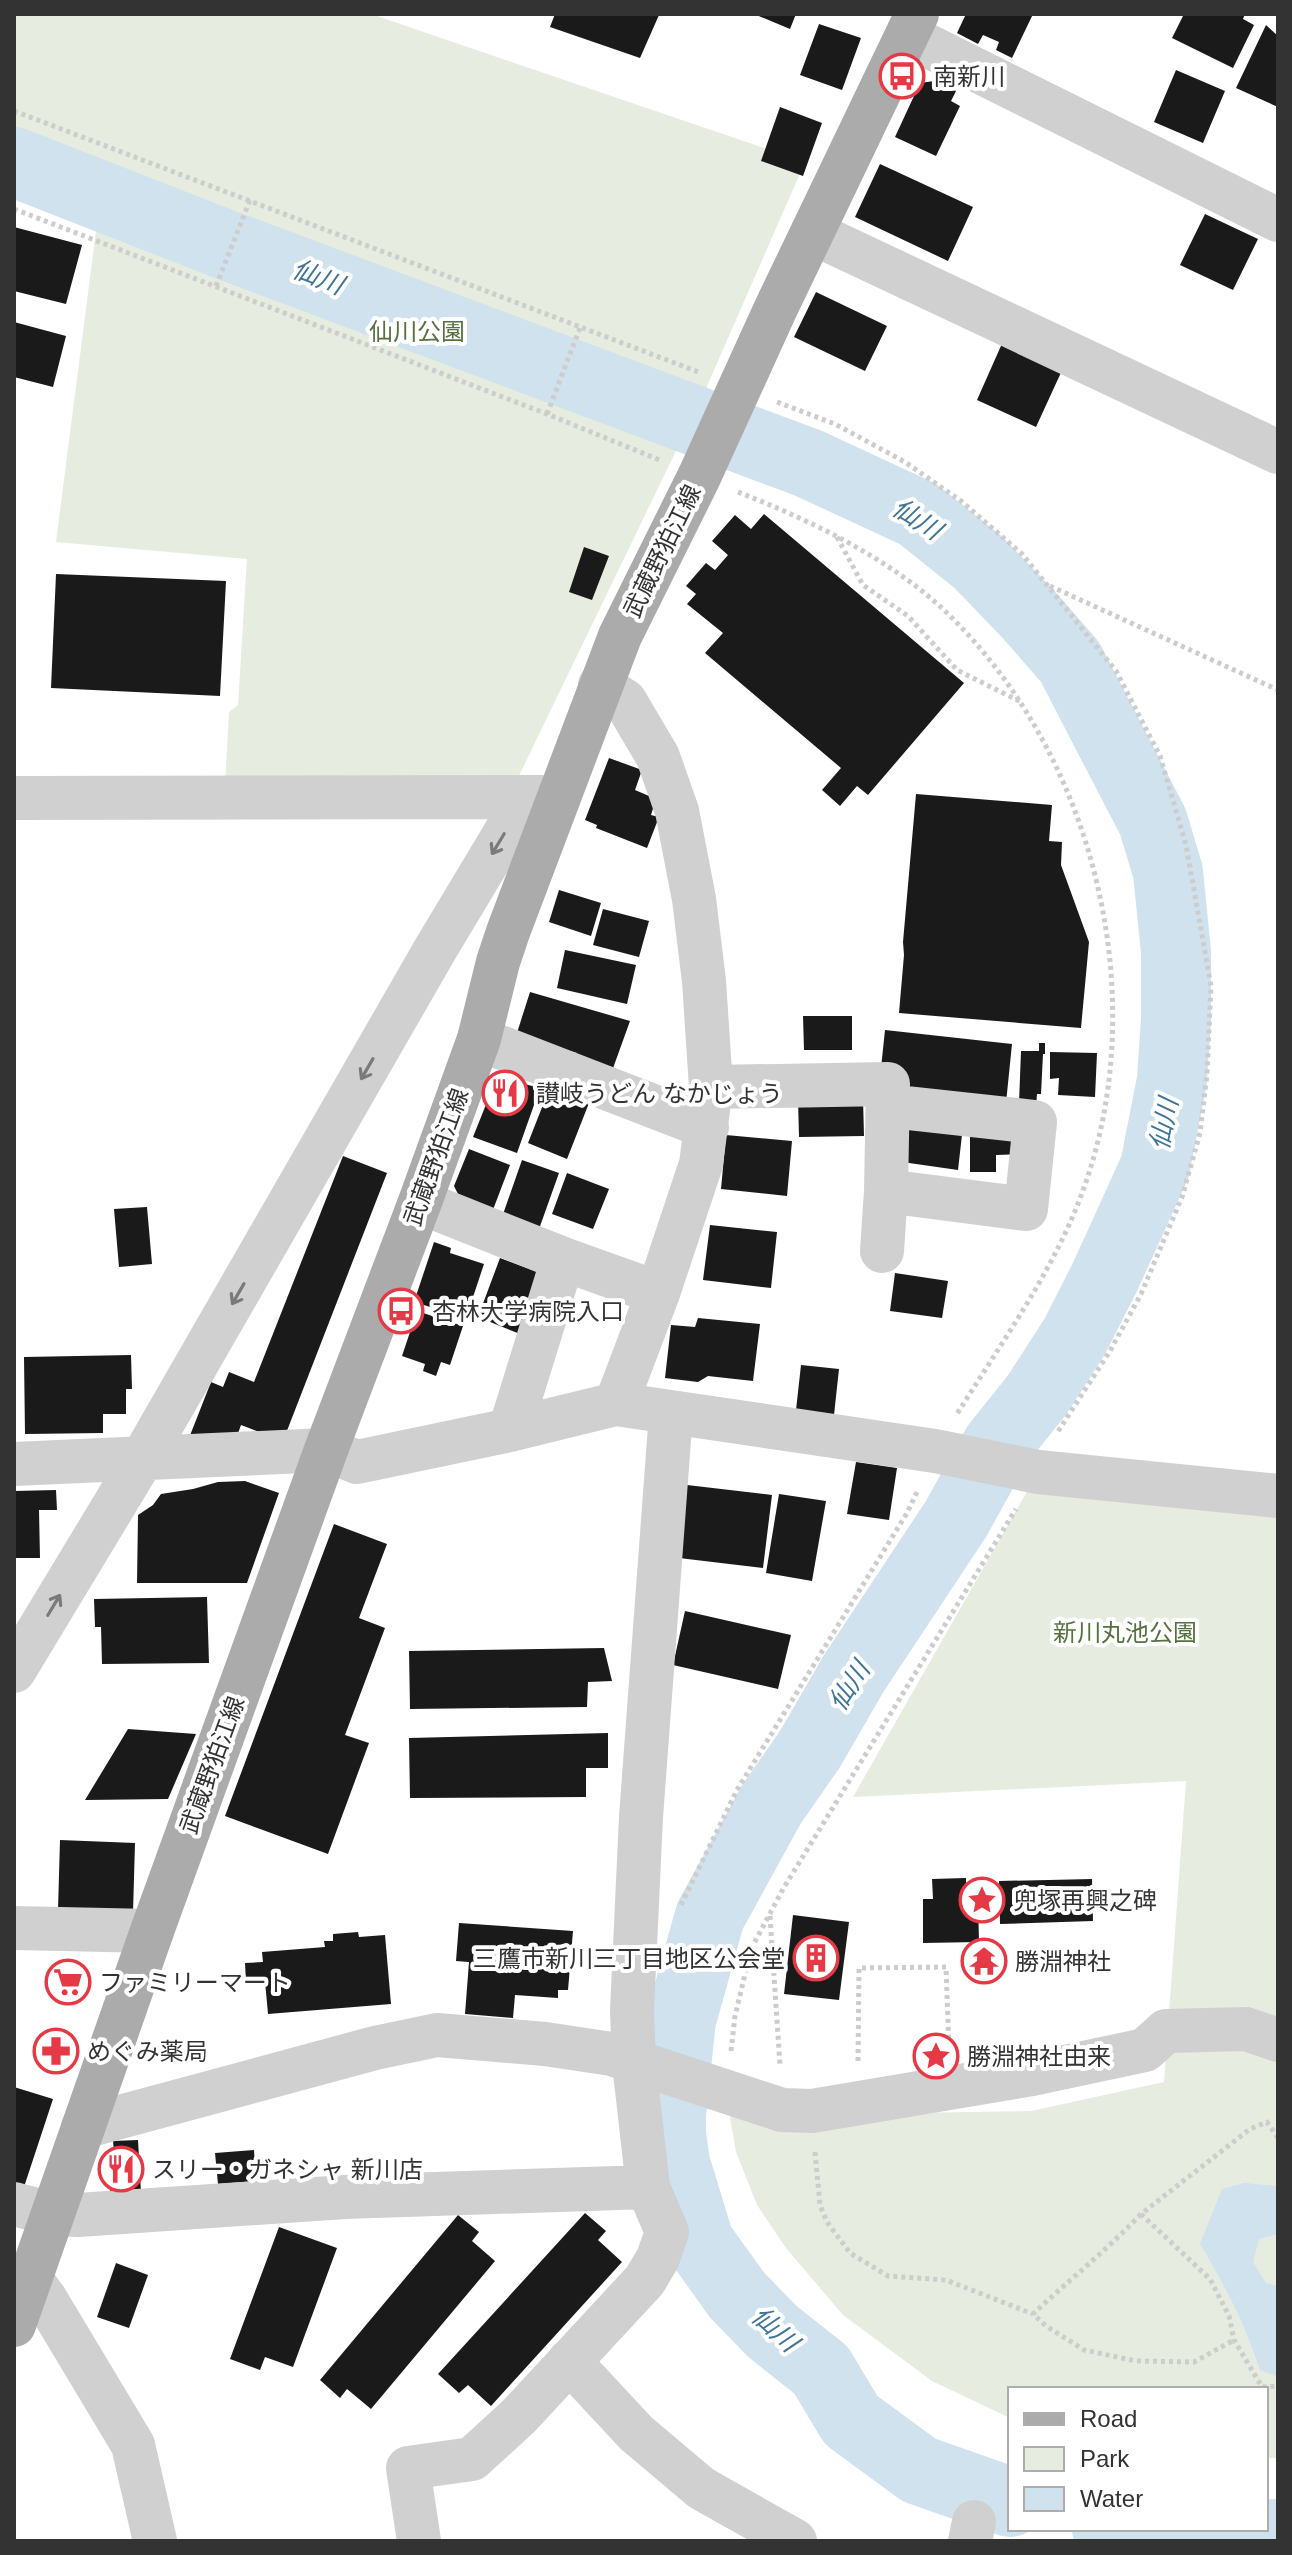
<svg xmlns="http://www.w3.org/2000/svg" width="1292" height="2555" viewBox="0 0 1292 2555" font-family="Helvetica,'Noto Sans JP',sans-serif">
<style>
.green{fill:#e6ecdf}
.water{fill:#cfe2ee}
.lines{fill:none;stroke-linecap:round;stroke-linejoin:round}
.river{stroke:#cfe2ee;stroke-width:70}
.building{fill:#1a1a1a}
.path{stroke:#cdcdcd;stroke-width:5;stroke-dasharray:4 4;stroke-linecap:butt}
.minor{stroke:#d0d0d0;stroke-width:44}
.major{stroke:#ababab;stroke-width:44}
.oneway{stroke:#7a7a7a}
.labels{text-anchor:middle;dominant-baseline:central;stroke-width:8;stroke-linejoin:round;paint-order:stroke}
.poi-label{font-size:24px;fill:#333;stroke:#fff;text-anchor:start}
.park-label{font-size:24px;fill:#56703f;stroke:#fff}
.street-label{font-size:24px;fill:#333;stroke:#fff}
.water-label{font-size:26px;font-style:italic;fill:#3f7597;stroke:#fff}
</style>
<rect width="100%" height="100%" fill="#fff"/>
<!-- green -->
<path class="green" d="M14 14H371L805 162 704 393 515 784 225 786 229 712 238 705 247 559 56 542 96 231 14 196Z
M1038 1472 1278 1496V2458H1266V2389H1010V2418L932 2381 843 2315 786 2248 757 2205 736 2152 729 2112 842 2114 1031 2111 1164 2082 1186 1781 853 1797Z"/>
<!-- water -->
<path class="water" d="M1244 2183 1278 2186V2234L1259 2239 1253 2262 1266 2283 1278 2286V2377L1260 2370C1244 2322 1226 2287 1200 2244L1222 2189Z"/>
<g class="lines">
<!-- river -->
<path class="river" d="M14 162 229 246 808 463 918 514 978 562 1030 616 1070 662 1153 822 1168 872 1176 952V1019L1172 1080 1155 1167 1105 1277 1075 1336 1037 1395 997 1445 956 1519 854 1673 810 1749 771 1805 710 1916 681 2020 671 2114V2134L675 2163 699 2242 737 2295 773 2332 821 2370 851 2420 919 2470 1010 2502
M1107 2529 1154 2540 1278 2534"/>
</g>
<!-- building -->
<path class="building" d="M555 14H656L659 15 640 58 550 27Z
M754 14H796L790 29Z
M966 14H1033L1012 58 996 50 999 42 983 35 978 44 957 33Z
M1184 14H1245L1243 19 1254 25 1233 68 1172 38Z
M819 24 861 38 842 90 800 75Z
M1266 25 1278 36V107L1236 88Z
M1176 70 1225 91 1203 143 1154 122Z
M934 81 956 91 951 101 960 106 936 156 895 137 920 83Z
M780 107 822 123 803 176 761 161Z
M880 164 973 207 948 261 855 217Z
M1205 214 1258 239 1233 290 1180 265Z
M14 227 82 245 66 304 14 291Z
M816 292 887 326 865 371 794 337Z
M14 322 66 336 53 387 14 377Z
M1004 339 1064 366 1036 427 977 400Z
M764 514 964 683 868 795 857 786 840 806 822 790 841 768 705 653 723 633 687 604 696 594 686 586 706 563 715 570 728 555 712 541 735 515 751 529Z
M584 547 609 556 592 600 569 592Z
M56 574 226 581 220 696 51 688Z
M609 758 642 770 635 790 656 799 651 815 659 817 647 848 596 828 597 825 585 820Z
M916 794 1052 805 1049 841 1062 842 1061 865 1089 942 1081 1028 899 1013 904 955 903 942Z
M559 890 601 903 591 936 549 922Z
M603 909 649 921 639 957 593 945Z
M565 950 636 965 627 1004 557 988Z
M530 992 630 1021 612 1071 575 1058 577 1053 516 1036Z
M803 1016H852V1050H804Z
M885 1030 1012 1044 1006 1103 902 1092 905 1071 881 1068Z
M1039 1043H1045V1054H1043L1041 1094H1037L1036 1107 1019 1103 1021 1051H1039Z
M1050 1052 1097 1053 1095 1097 1058 1095 1059 1078 1050 1079Z
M497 1077 540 1088 517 1153 473 1137Z
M550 1087 589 1103 567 1159 528 1143Z
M863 1098 864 1136 799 1137 798 1099Z
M963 1126 958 1170 902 1162 907 1129Z
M1025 1128V1154L996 1155V1172H970V1129Z
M726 1135 792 1141 787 1196 721 1189Z
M469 1149 510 1165 491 1215 461 1200 454 1186Z
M343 1156 387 1173 283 1441 241 1425 236 1439 189 1438 211 1382 223 1387 229 1372 254 1382Z
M522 1160 559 1173 539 1229 502 1217Z
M567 1173 609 1189 593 1229 552 1214Z
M147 1207 152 1264 119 1267 114 1209Z
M710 1225 777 1232 771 1288 703 1280Z
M434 1242 451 1248 450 1253 484 1264 466 1318 414 1302Z
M500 1258 543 1274 520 1334 478 1317Z
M895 1273 948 1281 942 1318 890 1311Z
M417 1311 463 1326 450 1365 441 1362 436 1376 423 1371 425 1364 402 1356Z
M698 1318 760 1324 753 1381 708 1376 698 1382 665 1378 671 1325 695 1327Z
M131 1355 132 1389H126V1414H103V1433L25 1434 24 1357Z
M801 1365 839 1369 834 1415 796 1410Z
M856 1462 897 1468 889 1520 847 1514Z
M245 1481 279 1493 247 1583H137L138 1515 153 1505 161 1494 193 1489 218 1482Z
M687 1485 772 1495 763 1568 679 1558Z
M56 1490 57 1510H39L40 1558H14V1491Z
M779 1494 826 1501 812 1581 766 1573Z
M334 1524 387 1544 359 1618 385 1628 345 1735 369 1743 328 1854 225 1816Z
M207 1597 209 1663 102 1664 101 1627H95L94 1599Z
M685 1611 791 1635 778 1689 673 1665Z
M604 1648 612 1681 588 1682 587 1707 410 1709 409 1651Z
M128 1729 196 1734 168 1799 85 1800Z
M608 1733V1768H586V1797L410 1798 409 1738Z
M60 1840 135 1843 133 1913 58 1910Z
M966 1878V1899H978L979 1942 923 1943V1899H933L932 1879Z
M1092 1879 1093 1921 1000 1924 999 1881Z
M793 1915 849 1922 839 2000 784 1994Z
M459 1923 573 1931 568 1990H558V1998L515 1995 513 2018 465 2014 469 1962 456 1961Z
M358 1932 359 1937 385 1935 391 2004 268 2014 265 1981 246 1982 245 1963 263 1962 262 1952 325 1947 324 1941H333V1934Z
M14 2087 53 2099 23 2190 14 2187Z
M138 2140 141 2192 110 2193 109 2163H115L113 2141Z
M254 2150 256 2181 218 2184 215 2153Z
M585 2213 606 2231 598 2240 622 2262 491 2406 468 2385 459 2393 438 2374Z
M458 2215 479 2232 472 2241 495 2261 371 2409 347 2389 340 2398 320 2380Z
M279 2227 337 2248 293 2367 265 2357 260 2370 230 2359Z
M116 2263 148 2275 129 2328 97 2317Z"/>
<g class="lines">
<!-- path -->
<path class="path" d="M14 111 701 373
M14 209 547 414 662 461
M216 286 250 200
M777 402 835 424 905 462 961 501 1022 554 1116 671 1160 756 1186 845 1211 986 1207 1074 1200 1133 1182 1197 1141 1294 1110 1351 1057 1433
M547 414 580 328
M738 492C808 519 891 559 946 612 1092 752 1152 989 1086 1182 1058 1265 1003 1340 957 1414
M837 537 863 585 908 616 957 670 1021 702
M1050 586 1278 690
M681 1905 737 1790 907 1513 918 1490
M770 1916 780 2065
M731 2051 735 2016 751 1949 783 1889 1016 1509
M858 2061 859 1968 946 1967 949 2049
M1278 2138 1267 2122 1250 2129 1141 2214 1210 2279 1229 2316 1234 2340 1262 2387 1278 2386
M815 2152 820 2205 827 2222 850 2253 888 2276 946 2280 1033 2314
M1141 2214C1107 2250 1069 2280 1033 2314L1046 2326 1084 2350 1136 2361 1194 2362 1234 2340"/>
<!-- minor -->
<path class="minor" d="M908 36 1278 220
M813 233 1278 452
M600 685 625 701 658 757 677 811 694 899 704 981 711 1087 701 1164 658 1293 616 1404
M14 798 559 797
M479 1039 707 1127
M711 1087 888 1084 886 1191 882 1251
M886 1191 1026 1209 1035 1122 889 1106
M420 1202 563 1259 658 1293
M510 1430 563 1259
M14 1464 326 1450 357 1462 510 1430 616 1404 935 1451 1038 1472 1278 1496
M14 1671 142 1459 436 948 508 828 559 797
M14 1928 152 1931
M83 2127 375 2048 437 2035 545 2044 612 2054 782 2110 812 2111 1032 2074 1145 2050 1166 2031 1246 2029 1278 2040
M14 2204 52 2214 78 2215 345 2197 648 2187
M30 2278 46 2300 133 2445 155 2541
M569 2361 636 2433 701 2488 795 2541
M419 2541 408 2468 472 2459 519 2416 645 2280 658 2258 667 2232 648 2187 634 2063 632 2011 641 1817 671 1413
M970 2541 974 2522"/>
<!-- major -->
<path class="major" d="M14 2325 152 1931 326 1450 420 1202 479 1039 498 962 508 932 620 636 699 477 775 310 917 14"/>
</g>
<!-- one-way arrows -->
<defs><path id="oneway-shaft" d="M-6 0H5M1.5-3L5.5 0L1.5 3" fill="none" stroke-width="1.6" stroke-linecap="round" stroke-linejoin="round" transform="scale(2)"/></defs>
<g class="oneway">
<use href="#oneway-shaft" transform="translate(498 844) rotate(121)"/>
<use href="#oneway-shaft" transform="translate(367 1069) rotate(120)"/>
<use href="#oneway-shaft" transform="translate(238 1294) rotate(120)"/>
<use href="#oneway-shaft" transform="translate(54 1605) rotate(-59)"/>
</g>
<!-- icons -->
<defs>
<g id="bus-ring" transform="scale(2.3)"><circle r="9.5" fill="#fff" stroke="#e63946" stroke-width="1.5"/><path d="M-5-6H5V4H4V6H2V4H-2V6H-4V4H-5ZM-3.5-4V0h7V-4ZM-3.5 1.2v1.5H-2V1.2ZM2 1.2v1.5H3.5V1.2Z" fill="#e63946"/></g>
<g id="restaurant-ring" transform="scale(2.3)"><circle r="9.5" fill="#fff" stroke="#e63946" stroke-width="1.5"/><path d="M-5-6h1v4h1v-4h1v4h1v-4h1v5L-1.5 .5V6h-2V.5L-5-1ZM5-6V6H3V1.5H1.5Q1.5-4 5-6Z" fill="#e63946"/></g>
<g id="sight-ring" transform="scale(2.3)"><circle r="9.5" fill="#fff" stroke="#e63946" stroke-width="1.5"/><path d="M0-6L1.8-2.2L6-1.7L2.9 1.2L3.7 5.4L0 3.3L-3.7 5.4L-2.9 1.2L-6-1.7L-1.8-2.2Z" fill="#e63946"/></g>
<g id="building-ring" transform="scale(2.3)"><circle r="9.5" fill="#fff" stroke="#e63946" stroke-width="1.5"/><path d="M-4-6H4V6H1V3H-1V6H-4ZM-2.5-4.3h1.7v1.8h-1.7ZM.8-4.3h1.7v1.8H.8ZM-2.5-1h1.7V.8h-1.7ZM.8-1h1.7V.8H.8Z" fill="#e63946"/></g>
<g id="temple-ring" transform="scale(2.3)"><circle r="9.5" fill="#fff" stroke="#e63946" stroke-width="1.5"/><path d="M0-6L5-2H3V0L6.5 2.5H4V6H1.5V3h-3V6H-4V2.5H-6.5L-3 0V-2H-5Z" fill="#e63946"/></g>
<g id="supermarket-ring" transform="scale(2.3)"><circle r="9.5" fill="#fff" stroke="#e63946" stroke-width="1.5"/><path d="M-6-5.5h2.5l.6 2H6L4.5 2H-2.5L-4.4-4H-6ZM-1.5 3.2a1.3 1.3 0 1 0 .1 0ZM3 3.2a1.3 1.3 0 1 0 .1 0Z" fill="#e63946"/></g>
<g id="pharmacy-ring" transform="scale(2.3)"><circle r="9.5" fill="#fff" stroke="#e63946" stroke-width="1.5"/><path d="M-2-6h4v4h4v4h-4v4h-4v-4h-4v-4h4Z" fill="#e63946"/></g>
</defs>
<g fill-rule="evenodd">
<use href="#bus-ring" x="902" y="76"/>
<use href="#restaurant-ring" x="505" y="1093"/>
<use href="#bus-ring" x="401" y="1311"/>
<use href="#sight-ring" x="982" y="1900"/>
<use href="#building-ring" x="816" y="1958"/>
<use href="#temple-ring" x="984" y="1961"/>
<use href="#supermarket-ring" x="68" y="1982"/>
<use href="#pharmacy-ring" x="56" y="2051"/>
<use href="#sight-ring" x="936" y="2056"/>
<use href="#restaurant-ring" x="121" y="2169"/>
</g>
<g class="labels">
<!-- poi labels -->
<g class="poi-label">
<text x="933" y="76">南新川</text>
<text x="536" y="1093">讃岐うどん なかじょう</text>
<text x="432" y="1311">杏林大学病院入口</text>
<text x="1013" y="1900">兜塚再興之碑</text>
<text x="785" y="1958" text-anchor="end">三鷹市新川三丁目地区公会堂</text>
<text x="1015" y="1961">勝淵神社</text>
<text x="99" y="1982">ファミリーマート</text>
<text x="87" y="2051">めぐみ薬局</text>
<text x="967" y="2056">勝淵神社由来</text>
<text x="152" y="2169">スリー・ガネシャ 新川店</text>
</g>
<!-- park labels -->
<g class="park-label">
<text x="417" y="331">仙川公園</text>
<text x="1125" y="1632">新川丸池公園</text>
</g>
<!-- street labels -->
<g class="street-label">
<text transform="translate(662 551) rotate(-64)">武蔵野狛江線</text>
<text transform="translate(436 1157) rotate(-70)">武蔵野狛江線</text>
<text transform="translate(212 1765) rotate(-70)">武蔵野狛江線</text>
</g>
<!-- water labels -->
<g class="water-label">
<text transform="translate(318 277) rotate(21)">仙川</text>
<text transform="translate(917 519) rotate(32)">仙川</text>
<text transform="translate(1164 1124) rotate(-79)">仙川</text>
<text transform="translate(849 1686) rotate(-57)">仙川</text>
<text transform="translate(775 2329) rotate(42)">仙川</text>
</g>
</g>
<!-- border -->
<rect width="1292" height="2555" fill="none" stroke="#333333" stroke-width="32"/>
<!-- legend -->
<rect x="1008" y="2387" width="260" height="144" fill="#ffffff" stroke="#adadad" stroke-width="2"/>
<rect x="1024" y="2413" width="40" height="12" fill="#ababab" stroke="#adadad" stroke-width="2"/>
<text x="1080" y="2427" font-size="24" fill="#333333">Road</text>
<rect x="1024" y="2447" width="40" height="24" fill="#e6ecdf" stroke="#adadad" stroke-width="2"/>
<text x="1080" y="2467" font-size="24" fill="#333333">Park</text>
<rect x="1024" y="2487" width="40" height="24" fill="#cfe2ee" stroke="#adadad" stroke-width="2"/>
<text x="1080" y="2507" font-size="24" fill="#333333">Water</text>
</svg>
